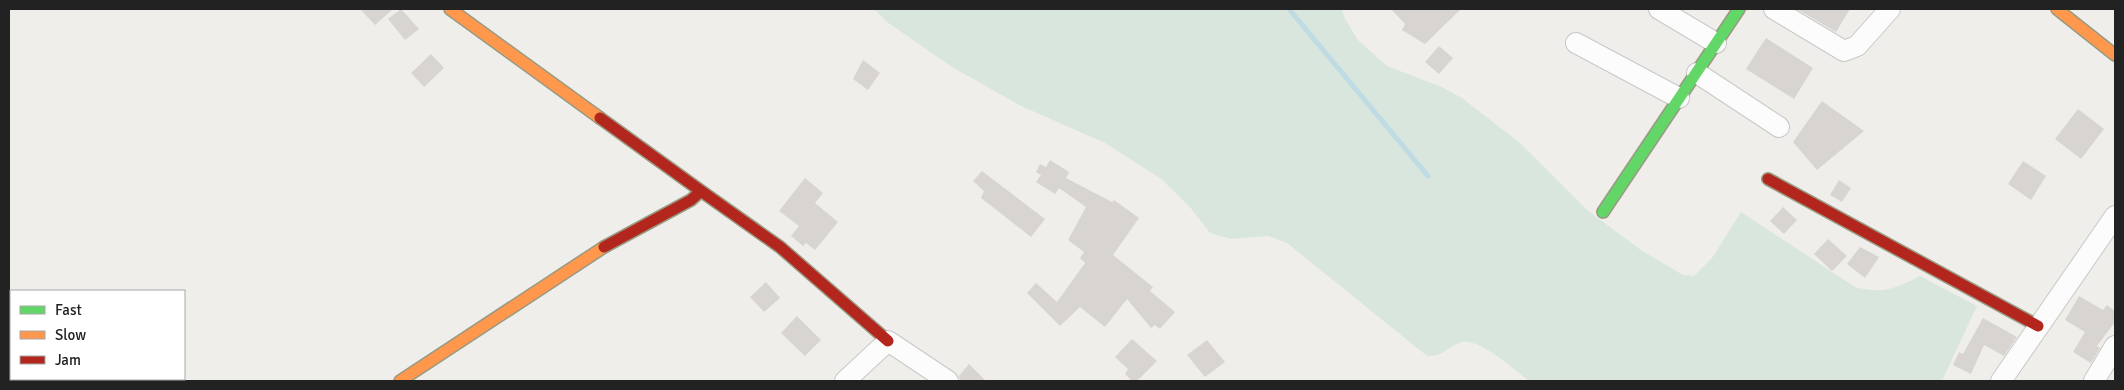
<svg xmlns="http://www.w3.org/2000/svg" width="2124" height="390" viewBox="0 0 2124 390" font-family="Signika,sans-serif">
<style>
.wetland{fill:#d9e6de}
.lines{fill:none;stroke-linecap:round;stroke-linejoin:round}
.stream{stroke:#bfdbe3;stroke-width:5}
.building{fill:#d7d4d2}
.street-casing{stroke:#c9c8c7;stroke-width:22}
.fast-casing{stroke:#999a82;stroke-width:14}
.slow-casing{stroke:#999a82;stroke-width:14}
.jam-casing{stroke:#999a82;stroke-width:14}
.street{stroke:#fdfcfc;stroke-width:20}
.fast{stroke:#63d668;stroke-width:11}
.slow{stroke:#ff974d;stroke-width:11}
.jam{stroke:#b3261e;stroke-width:11}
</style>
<rect width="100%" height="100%" fill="#f0eeeb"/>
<!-- wetland -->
<path class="wetland" d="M874 9H1342L1345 19 1358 40 1387 66 1442 87 1462 98 1520 143 1587 210 1641 250 1683 275 1694 276 1712 258 1741 212 1855 287C1884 294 1894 289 1920 276L1977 306 1942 381H1529C1514 370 1477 335 1459 343 1446 348 1442 357 1427 356L1287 243 1268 236 1231 239 1210 233 1189 206 1160 178 1105 143 1021 106 952 67 887 22Z"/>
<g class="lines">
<!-- stream -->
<path class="stream" d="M1289 9 1428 176"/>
</g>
<!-- building -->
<path class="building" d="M360 9H393L375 25Z
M401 9 419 29 405 40 388 19Z
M1391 9H1461L1425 44 1402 30 1405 24Z
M1797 9H1850L1836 32Z
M1766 38 1813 68 1794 99 1746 69Z
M1439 46 1453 58 1439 74 1425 62Z
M431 54 444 68 424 87 411 73Z
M863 60 880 73 868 90 853 79Z
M1822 101 1864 131 1817 170 1793 142Z
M2078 109 2104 129 2081 159 2055 139Z
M1050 160 1069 172 1066 178 1112 202 1114 200 1139 218 1113 255 1153 287 1150 291 1175 312 1160 329 1155 325 1151 328 1127 299 1105 327 1080 307 1060 326 1027 293 1036 283 1057 302 1085 263 1080 258 1084 252 1068 240 1086 207 1059 188 1055 194 1036 182 1041 175 1036 172 1040 164 1046 167Z
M2023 161 2046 176 2031 200 2008 184Z
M982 171 1045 219 1031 237 981 198 984 191 973 181Z
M805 178 823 193 815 203 838 222 815 250 806 243 803 246 791 236 799 226 779 211Z
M1839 180 1851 188 1842 202 1830 195Z
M1783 207 1797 220 1784 234 1770 221Z
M1828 239 1847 256 1832 271 1814 254Z
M1860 247 1879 257 1865 278 1847 264Z
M766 282 780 298 764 312 750 297Z
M2079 296 2103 310 2107 305 2115 311V322L2097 346 2100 348 2091 363 2073 352 2085 332 2065 320Z
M797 316 821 340 805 356 781 333Z
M1983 318 2017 337 2004 356 1984 345 1971 374 1953 365 1959 352 1963 354Z
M1132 339 1157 361 1137 381H1132L1125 374 1128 369 1115 357Z
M1207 340 1225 362 1205 377 1187 355Z
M969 364 986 381H960L959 376Z"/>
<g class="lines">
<!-- street casing -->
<g class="street-casing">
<path id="street" d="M1659 9 1716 43
M1774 9 1844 51 1857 46 1890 9
M1576 43 1679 98
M1697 73 1779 127
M845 381 888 341 948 381
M2001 381 2115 216
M2094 381 2115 346"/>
</g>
<!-- fast casing -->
<g class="fast-casing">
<path id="fast" d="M1603 212 1739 9"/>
</g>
<!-- slow casing -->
<g class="slow-casing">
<path id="slow" d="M450 9 600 118
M2057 9 2115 55
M400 381 604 247"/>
</g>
<!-- jam casing -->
<g class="jam-casing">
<path id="jam" d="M600 118 701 191 691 200 604 247
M1768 179 2038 326
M701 191 780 247 888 341"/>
</g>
<!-- street -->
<use href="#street" class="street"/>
<!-- fast -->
<use href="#fast" class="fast"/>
<!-- slow -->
<use href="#slow" class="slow"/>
<!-- jam -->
<use href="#jam" class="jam"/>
</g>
<!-- border -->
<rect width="2124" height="390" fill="none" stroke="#222222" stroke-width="20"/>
<!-- legend -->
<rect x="10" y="290" width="175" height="90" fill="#ffffff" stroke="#a7a7a7"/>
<rect x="20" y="306" width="25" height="8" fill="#63d668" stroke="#a7a7a7"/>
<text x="55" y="315" font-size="15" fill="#222222">Fast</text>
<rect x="20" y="331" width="25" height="8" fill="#ff974d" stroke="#a7a7a7"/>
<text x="55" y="340" font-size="15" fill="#222222">Slow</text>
<rect x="20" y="356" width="25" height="8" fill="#b3261e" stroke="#a7a7a7"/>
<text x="55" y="365" font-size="15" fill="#222222">Jam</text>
</svg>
